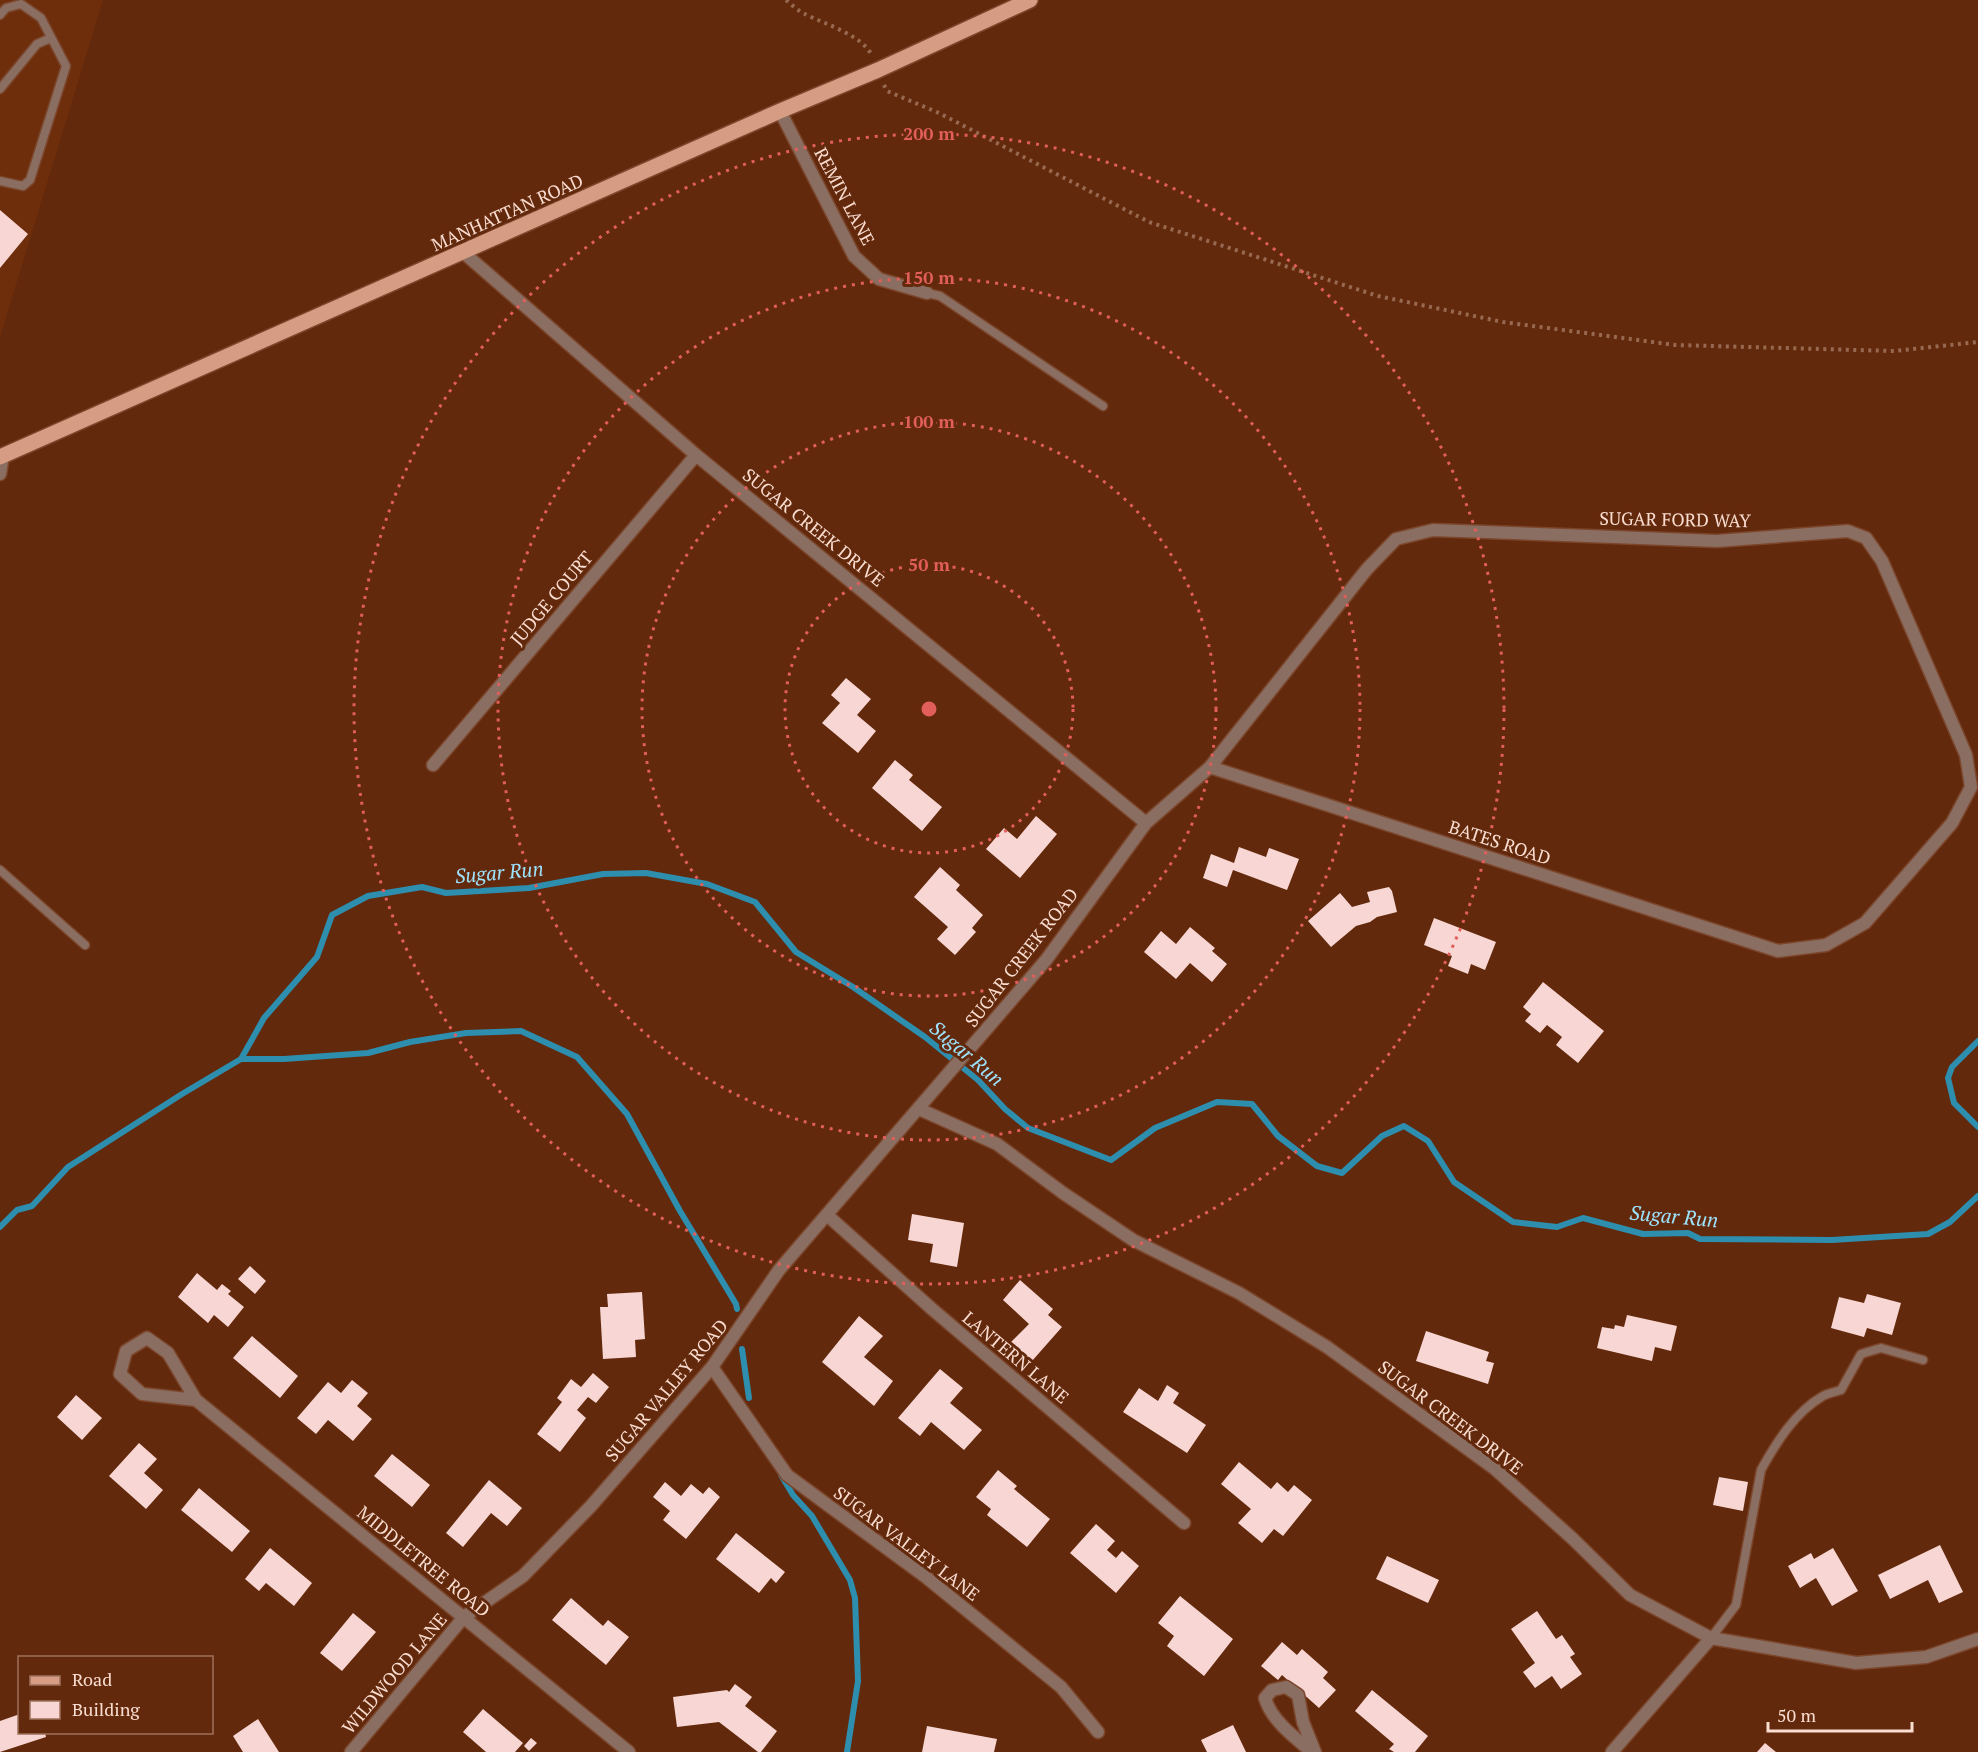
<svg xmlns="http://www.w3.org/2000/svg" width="1978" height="1752" viewBox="0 0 1978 1752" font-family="'PT Serif',serif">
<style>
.built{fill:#6e2e0b}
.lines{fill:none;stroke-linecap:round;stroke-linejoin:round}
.stream{stroke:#2d8eae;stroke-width:6}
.building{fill:#f7d6d3}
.lane-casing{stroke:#7b462c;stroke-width:11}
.street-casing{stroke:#7b462c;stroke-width:15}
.primary-casing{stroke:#7b462c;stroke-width:18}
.path{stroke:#986851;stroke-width:4;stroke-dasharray:3 4.5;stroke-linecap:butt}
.lane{stroke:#8b6e62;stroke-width:8}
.street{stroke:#8b6e62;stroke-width:12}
.primary{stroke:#d79d84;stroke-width:15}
.ring{fill:none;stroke:#e15e5b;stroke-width:3;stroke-dasharray:3 6}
.labels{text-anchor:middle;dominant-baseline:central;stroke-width:6;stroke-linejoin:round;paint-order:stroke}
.street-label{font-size:18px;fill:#faddd1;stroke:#63290c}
.water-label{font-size:20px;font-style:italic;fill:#9ee3fe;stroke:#63290c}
.centre{fill:#e15e5b;stroke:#63290c;stroke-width:3}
.ring-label{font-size:18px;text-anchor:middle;font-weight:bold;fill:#e15e5b;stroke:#63290c;stroke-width:6;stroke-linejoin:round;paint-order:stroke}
</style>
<rect width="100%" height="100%" fill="#63290c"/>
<!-- built -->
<path class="built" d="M0 0H103L0 337Z"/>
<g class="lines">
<!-- stream -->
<path class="stream" d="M1978 1041 1952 1067 1948 1078 1954 1103 1978 1127
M241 1059H284L368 1053 410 1042 466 1033 521 1031 577 1057 627 1114 680 1211 736 1304 737 1309
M0 1227 17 1210 32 1206 68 1167 182 1094 241 1059 264 1018 317 957 332 915 368 896 422 887 446 893 529 888 603 874 646 873 707 884 755 902 796 952 853 987 925 1037 978 1080 1005 1109 1028 1128 1111 1160 1155 1128 1217 1102 1252 1104 1278 1136 1317 1166 1342 1173 1382 1136 1404 1126 1428 1141 1454 1182 1513 1222 1557 1227 1583 1218 1643 1234 1688 1233 1700 1239 1832 1240 1928 1234 1950 1222 1978 1196
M742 1349 749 1398
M781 1475 793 1495 812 1516 850 1580 855 1598 858 1681 847 1752"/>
</g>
<!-- building -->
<path class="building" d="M0 210 28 234 0 268Z
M846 678 871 699 857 715 876 731 858 753 822 723 840 703 831 695Z
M895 760 913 775 909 780 942 807 922 831 872 788Z
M1036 816 1057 834 1020 878 986 849 1004 828 1017 839Z
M1239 847 1266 857 1269 848 1299 859 1287 890 1233 870 1227 887 1203 878 1211 854 1234 863Z
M940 867 960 885 956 890 983 915 972 928 976 932 955 955 937 939 948 927 914 897Z
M1389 887 1392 891 1397 912 1377 917 1370 922 1356 926 1331 947 1308 921 1340 893 1352 907 1370 902 1367 892Z
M1434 918 1496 942 1485 970 1471 964 1468 974 1448 966 1452 956 1424 945Z
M1190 927 1215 948 1212 951 1227 964 1212 982 1190 963 1176 979 1144 952 1161 931 1176 944Z
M1543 982 1604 1031 1578 1063 1556 1045 1562 1037 1547 1025 1540 1033 1525 1021 1531 1014 1523 1007Z
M912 1214 964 1223 957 1267 930 1262 933 1244 908 1240Z
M250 1266 266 1281 255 1294 238 1279Z
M197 1273 217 1290 222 1284 231 1291 228 1294 244 1307 228 1327 214 1315 208 1323 178 1297Z
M1020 1280 1053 1309 1048 1315 1062 1327 1032 1361 1011 1342 1029 1324 1003 1300Z
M642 1292 645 1339 635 1340 636 1357 603 1359 600 1307H608L607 1294Z
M1867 1294 1901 1303 1892 1335 1867 1328 1864 1337 1831 1328 1839 1297 1864 1303Z
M1627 1315 1677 1326 1671 1351 1655 1347 1652 1361 1597 1348 1602 1327 1614 1329 1615 1325 1624 1327Z
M859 1316 883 1336 864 1357 893 1381 874 1406 822 1362Z
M1426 1331 1489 1352 1486 1361 1494 1363 1488 1384 1416 1361Z
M252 1336 298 1376 280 1398 233 1358Z
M940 1369 963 1388 950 1403 982 1430 964 1450 931 1422 920 1436 898 1418Z
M593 1373 609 1387 596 1403 588 1397 577 1410 586 1418 560 1452 537 1434 562 1402 557 1398 571 1379 581 1387Z
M352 1380 368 1393 357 1406 372 1419 353 1441 328 1420 316 1434 297 1418 328 1382 341 1393Z
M1167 1385 1179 1393 1173 1403 1206 1425 1187 1453 1123 1412 1139 1388 1158 1401Z
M76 1395 102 1418 82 1440 57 1417Z
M139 1443 157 1459 144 1473 163 1490 146 1509 109 1476Z
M392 1454 430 1485 412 1507 374 1476Z
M1239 1462 1271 1489 1277 1482 1288 1492 1294 1485 1312 1500 1283 1536 1274 1529 1262 1543 1238 1523 1251 1509 1221 1484Z
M998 1470 1017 1486 1014 1489 1050 1519 1027 1547 987 1515 991 1509 976 1497Z
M1719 1477 1748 1482 1743 1511 1713 1505Z
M489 1480 522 1508 507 1526 491 1513 463 1547 446 1533Z
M665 1482 681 1496 691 1484 703 1494 709 1487 720 1497 686 1539 663 1520 670 1511 653 1497Z
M199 1488 250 1531 232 1552 181 1510Z
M1096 1524 1115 1541 1107 1550 1116 1558 1122 1551 1139 1566 1116 1593 1070 1553Z
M736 1533 785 1572 776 1583 771 1578 759 1593 716 1559Z
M1940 1545 1963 1592 1939 1603 1928 1580 1890 1599 1878 1575Z
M270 1548 312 1583 294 1606 266 1583 259 1591 245 1579Z
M1833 1548 1858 1591 1832 1606 1816 1578 1800 1588 1788 1566 1811 1553 1814 1559Z
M1387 1556 1439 1580 1428 1603 1376 1579Z
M1180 1596 1233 1639 1204 1676 1167 1646 1174 1636 1158 1623Z
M571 1598 603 1626 608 1620 629 1637 606 1665 552 1620Z
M1537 1611 1556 1639 1562 1635 1575 1654 1570 1657 1582 1674 1561 1689 1552 1676 1535 1688 1523 1672 1535 1663 1511 1629Z
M353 1613 376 1632 342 1671 320 1653Z
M1282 1642 1297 1655 1302 1649 1328 1672 1323 1678 1336 1690 1319 1708 1282 1675 1278 1680 1261 1666Z
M735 1684 752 1697 745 1706 777 1731 761 1752H758L719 1722 677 1727 673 1697 727 1690 729 1692Z
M1372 1690 1428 1736 1415 1752H1394L1389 1749 1394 1744 1355 1711Z
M483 1709 523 1743 515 1752H486L463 1732Z
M20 1714V1732H45L46 1737 0 1752V1721Z
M258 1719 279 1752H243L233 1736Z
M1233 1725 1246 1752H1207L1201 1740Z
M927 1726 997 1739 994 1752H922Z
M531 1738 537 1743 529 1751 524 1746Z
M1765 1743 1776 1752H1757Z"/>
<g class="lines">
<!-- lane casing -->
<g class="lane-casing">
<path id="lane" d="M0 15 6 8 21 4 41 18 66 66 30 180 23 186 0 181
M0 89 37 44 51 38
M927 293 940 296 1103 406
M0 870 85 945
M1711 1638 1736 1605 1761 1470C1776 1443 1795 1412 1823 1396 1828 1393 1835 1392 1841 1390L1861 1354 1881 1348 1923 1360"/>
</g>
<!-- street casing -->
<g class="street-casing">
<path id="street" d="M780 111 854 256 879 279 927 293
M464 253 696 455 1146 823
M0 474 3 456
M433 765 696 455
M919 1109 997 1144 1063 1193 1133 1240 1239 1293 1327 1347 1495 1469 1573 1539 1630 1595 1711 1638 1856 1663 1926 1657 1978 1639
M827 1215 932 1309 1184 1523
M712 1367 787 1475 927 1578 1061 1687 1098 1732
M196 1400 142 1394 120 1374 126 1351 147 1338 168 1353 196 1400 629 1752
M351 1752 464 1617 523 1576 591 1506 712 1367 779 1270 1046 960 1146 823 1210 767 1367 569 1396 539 1433 530 1717 541 1848 531 1866 538 1882 561 1966 755 1971 787 1952 823 1865 923 1826 945 1778 951 1210 767
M1312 1752C1295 1738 1271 1720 1265 1698L1272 1690 1286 1687 1298 1695 1303 1722 1315 1752
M1612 1752 1711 1638"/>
</g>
<!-- primary casing -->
<g class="primary-casing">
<path id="primary" d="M0 457 780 111 878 70 1030 0"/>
</g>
<!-- path -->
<path class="path" d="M786 0C792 5 798 11 805 14 824 24 863 35 872 56
M884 85 887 91 939 113 1149 222 1378 296 1503 322 1675 345 1894 351 1978 342"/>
<!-- lane -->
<use href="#lane" class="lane"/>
<!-- street -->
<use href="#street" class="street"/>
<!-- primary -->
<use href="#primary" class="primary"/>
</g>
<!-- distance rings -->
<g class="ring">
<circle cx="929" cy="709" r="144"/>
<circle cx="929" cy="709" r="287"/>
<circle cx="929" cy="709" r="431"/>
<circle cx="929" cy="709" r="575"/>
</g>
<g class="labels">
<!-- street labels -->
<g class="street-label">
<text transform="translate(845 196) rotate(62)">REMIN LANE</text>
<text transform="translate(507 212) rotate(-24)">MANHATTAN ROAD</text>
<text transform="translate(1675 519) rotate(1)">SUGAR FORD WAY</text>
<text transform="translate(814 527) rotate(39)">SUGAR CREEK DRIVE</text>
<text transform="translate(551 598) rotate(-50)">JUDGE COURT</text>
<text transform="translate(1500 842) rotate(18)">BATES ROAD</text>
<text transform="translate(1021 957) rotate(-52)">SUGAR CREEK ROAD</text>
<text transform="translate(1016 1357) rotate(40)">LANTERN LANE</text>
<text transform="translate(666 1390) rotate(-50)">SUGAR VALLEY ROAD</text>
<text transform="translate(1451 1417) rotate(37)">SUGAR CREEK DRIVE</text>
<text transform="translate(907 1543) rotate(37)">SUGAR VALLEY LANE</text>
<text transform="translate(424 1561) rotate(39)">MIDDLETREE ROAD</text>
<text transform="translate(394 1673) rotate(-50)">WILDWOOD LANE</text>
</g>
<!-- water labels -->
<g class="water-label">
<text transform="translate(499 872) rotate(-5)">Sugar Run</text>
<text transform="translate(967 1053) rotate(40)">Sugar Run</text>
<text transform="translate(1674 1216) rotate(5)">Sugar Run</text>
</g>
</g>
<circle cx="929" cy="709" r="9" class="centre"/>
<g class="ring-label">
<text x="929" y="140">200 m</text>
<text x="929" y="284">150 m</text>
<text x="929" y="428">100 m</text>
<text x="929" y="571">50 m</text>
</g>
<!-- legend -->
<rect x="18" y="1656" width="195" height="78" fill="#63290c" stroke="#9f715b" stroke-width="1.5"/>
<rect x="30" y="1676" width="30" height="9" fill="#d79d84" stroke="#9f715b" stroke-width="1.5"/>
<text x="72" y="1686" font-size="18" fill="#faddd1">Road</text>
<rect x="30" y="1701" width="30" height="18" fill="#f7d6d3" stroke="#9f715b" stroke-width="1.5"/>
<text x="72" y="1716" font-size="18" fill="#faddd1">Building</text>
<!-- scale -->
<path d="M1768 1722v9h144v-9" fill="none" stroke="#faddd1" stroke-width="3"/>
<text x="1777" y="1722" font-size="18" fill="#faddd1" stroke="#63290c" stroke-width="4.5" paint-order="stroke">50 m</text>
</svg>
